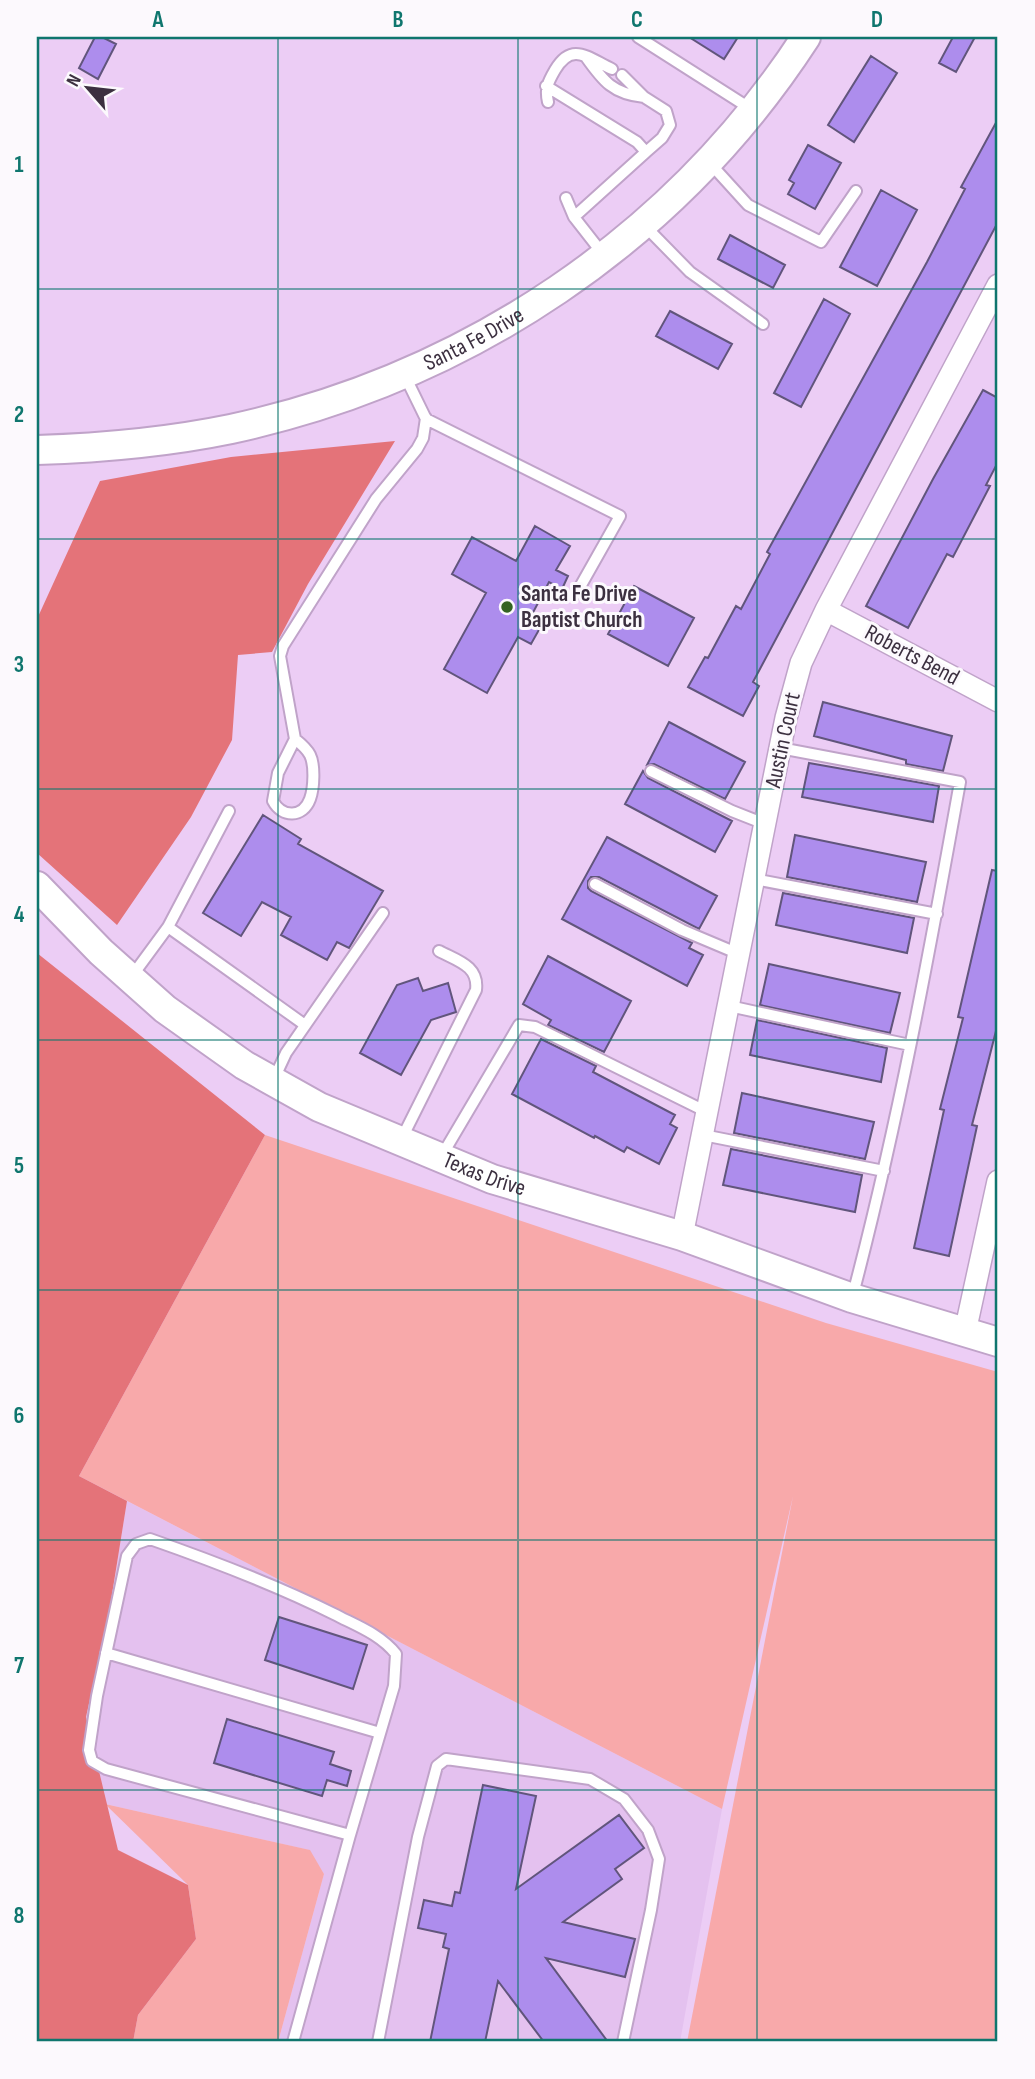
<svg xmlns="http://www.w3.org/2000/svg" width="1035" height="2079" viewBox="0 0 1035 2079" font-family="'Sofia Sans Condensed',sans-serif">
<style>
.built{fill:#e4c1ef}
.green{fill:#f8a9aa}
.forest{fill:#e47379}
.building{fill:#ad8ded;stroke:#61557c;stroke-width:2}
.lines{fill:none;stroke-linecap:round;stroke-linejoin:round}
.lane-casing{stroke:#c0a3c9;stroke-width:14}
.street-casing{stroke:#c0a3c9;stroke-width:24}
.secondary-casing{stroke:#c0a3c9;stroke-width:32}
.lane{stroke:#fff;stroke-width:10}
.street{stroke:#fff;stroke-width:21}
.secondary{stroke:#fff;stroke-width:28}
.grid{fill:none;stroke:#0f766e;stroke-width:2;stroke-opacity:0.55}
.poi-dot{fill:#346322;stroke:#fcf9fd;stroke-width:2.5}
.labels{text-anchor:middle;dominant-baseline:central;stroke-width:6;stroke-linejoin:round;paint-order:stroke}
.street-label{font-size:23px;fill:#3c3040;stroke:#fcf9fd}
.poi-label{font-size:23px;font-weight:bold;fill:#3c3040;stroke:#fcf9fd;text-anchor:start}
.neatline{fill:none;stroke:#0f766e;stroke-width:2.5}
.grid-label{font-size:23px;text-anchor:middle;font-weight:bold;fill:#0f766e}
</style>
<rect width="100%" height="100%" fill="#eccdf5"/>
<!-- built -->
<path class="built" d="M127 1501 722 1809 680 2042H278L324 1874 309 1850 105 1804 86 1717 109 1613Z"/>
<!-- green -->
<path class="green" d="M265 1135 826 1323 998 1372V2042H687L793 1496 722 1809 79 1476Z
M105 1804 310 1850 324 1874 278 2042H133L138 2015 196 1939 188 1885Z"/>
<!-- forest -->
<path class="forest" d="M395 441 308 584 272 652 238 655 232 740 191 817 117 925 37 853V619L100 481 231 457Z
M37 953 265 1135 79 1476 127 1501 109 1613 86 1717 118 1850 188 1885 196 1939 138 2015 133 2042H37Z"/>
<!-- building -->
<path class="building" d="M95 37H102L116 44 98 79 79 68Z
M689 37H738L724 59Z
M953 37H975L956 72 939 63Z
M871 56 897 73 854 142 828 125Z
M998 119V222L753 682 759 686 743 716 688 687 705 657 708 658 736 606 741 609 770 554 767 552 927 262 965 189 961 187Z
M808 145 841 163 815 209 788 194 794 183 789 180Z
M881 190 917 210 877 286 840 267Z
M730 235 785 265 773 288 718 259Z
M824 299 850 314 801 407 774 393Z
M670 311 732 344 718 369 656 336Z
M983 390 998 398V462L986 485 990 486 953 557 947 554 908 628 866 606 933 479Z
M535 526 570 546 556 570 568 576 562 589 549 582 528 622 540 628 531 644 518 637 487 693 444 669 486 593 452 574 472 537 516 561Z
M634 586 694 618 668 666 608 634Z
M823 702 952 736 943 771 906 764V760L814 736Z
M669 722 745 762 725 799 654 764 647 765Z
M809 763 939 786 933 822 802 797Z
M643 771 648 778 732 821 715 852 625 804Z
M263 815 301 839 298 844 383 891 349 948 337 942 327 960 281 935 291 917 262 902 241 936 203 913Z
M795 835 926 862 917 902 787 877Z
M607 837 717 896 699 929 599 877H591L588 881V888L591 891 692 943 689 948 703 955 687 986 562 919Z
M992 870 998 871V1023L972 1125 977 1126 949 1256 914 1248 944 1110 940 1109 963 1018 958 1017Z
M783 893 914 918 907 953 776 925Z
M548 956 631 1001 604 1052 548 1025 551 1020 523 1004Z
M769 964 900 993 890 1033 760 1005Z
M418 978 423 991 448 983 456 1012 431 1020 401 1075 360 1053 397 985Z
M757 1020 887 1048 881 1082 750 1055Z
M541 1039 596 1066 593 1072 675 1115 670 1124 677 1128 659 1164 627 1147 624 1152 595 1136 594 1138 512 1094Z
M742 1093 874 1122 865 1159 734 1133Z
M731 1149 862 1175 855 1212 723 1185Z
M279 1617 367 1645 353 1689 265 1660Z
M227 1719 334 1752 330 1764 351 1771 347 1786 327 1780 322 1796 214 1763Z
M483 1785 536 1796 516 1889 619 1815 644 1848 615 1869 622 1879 563 1922 635 1939 625 1977 546 1958 608 2042H544L498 1981 485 2042H430L449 1949 443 1947 446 1934 418 1928 424 1900 452 1906 455 1892 460 1893Z"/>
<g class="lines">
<!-- lane casing -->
<g class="lane-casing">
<path id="lane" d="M638 37 751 109
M586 57C603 81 613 94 644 97
M622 75 644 97 666 111 670 125 662 138 646 152
M546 86 637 142 646 152 574 217 603 254
M548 102C545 88 548 82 555 70 572 41 588 58 612 69
M708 161 748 205 821 242 856 191
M566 198 574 217
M643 224 690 272 763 324
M404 374 426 419 620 516 576 594
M295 739C300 743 307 749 310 755 315 765 314 788 310 799 303 818 282 818 273 801L278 773 295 739 280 656 283 646 376 499 417 449 423 438 426 418
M780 748 960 782C929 955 897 1128 852 1298
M651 771 732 811 765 824
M754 879 937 914
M595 884 682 930 739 954
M168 927 305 1025
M132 976 168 927 229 811
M729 1006 910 1045
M273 1081 286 1053 383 913
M703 1135 884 1171
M401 1140 476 990C479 966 458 961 439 951
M441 1157 519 1025 535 1027 707 1112
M106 1653 380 1733
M293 2042 350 1835 106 1769 92 1761 89 1750 97 1696 127 1556 136 1544 150 1539C213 1561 274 1584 334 1614 357 1626 380 1634 396 1654L394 1686 350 1835
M378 2042 418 1837 437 1766 446 1759 590 1779 624 1799 648 1830 659 1859 651 1910 623 2042"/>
</g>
<!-- street casing -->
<g class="street-casing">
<path id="street" d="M826 610 998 701
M682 1236 786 718 801 663 826 610 998 285
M965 1332 998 1181"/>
</g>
<!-- secondary casing -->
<g class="secondary-casing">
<g id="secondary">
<path id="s1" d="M37 450C101 448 168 442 231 429 467 378 675 239 806 37"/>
<path id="s2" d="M37 886 101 952 165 1009 244 1065 319 1107 492 1179 682 1236 852 1298 998 1342"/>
</g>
</g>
<!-- lane -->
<use href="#lane" class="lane"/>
<!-- street -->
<use href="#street" class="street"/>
<!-- secondary -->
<use href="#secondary" class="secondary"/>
</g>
<!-- grid -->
<path class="grid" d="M278 37V2042M518 37V2042M757 37V2042M37 289H998M37 539H998M37 789H998M37 1040H998M37 1290H998M37 1540H998M37 1790H998"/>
<!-- markers -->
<circle class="poi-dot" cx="507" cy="607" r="7"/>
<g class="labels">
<!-- street labels -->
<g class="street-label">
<text stroke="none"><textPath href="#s1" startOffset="455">Santa Fe Drive</textPath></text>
<text transform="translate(912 655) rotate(28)">Roberts Bend</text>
<text transform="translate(783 740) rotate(-78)">Austin Court</text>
<text stroke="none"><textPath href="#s2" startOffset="539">Texas Drive</textPath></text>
</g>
<!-- poi labels -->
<g class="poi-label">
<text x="521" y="594">Santa Fe Drive<tspan x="521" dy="26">Baptist Church</tspan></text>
</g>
</g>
<!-- border -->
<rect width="1035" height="2079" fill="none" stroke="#fcf9fd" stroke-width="77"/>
<!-- north arrow -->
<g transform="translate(88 88) rotate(298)" stroke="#fcf9fd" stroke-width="5" paint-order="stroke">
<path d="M0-5L12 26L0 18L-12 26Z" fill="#3c3040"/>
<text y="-10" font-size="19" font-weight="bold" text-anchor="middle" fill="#3c3040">N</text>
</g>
<rect x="38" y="38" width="958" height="2002" class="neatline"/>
<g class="grid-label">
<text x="158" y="27">A</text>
<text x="398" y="27">B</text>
<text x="637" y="27">C</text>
<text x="877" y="27">D</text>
<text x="19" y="172">1</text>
<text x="19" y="422">2</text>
<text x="19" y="672">3</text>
<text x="19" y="922">4</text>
<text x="19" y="1173">5</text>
<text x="19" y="1423">6</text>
<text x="19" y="1673">7</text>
<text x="19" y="1923">8</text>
</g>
</svg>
